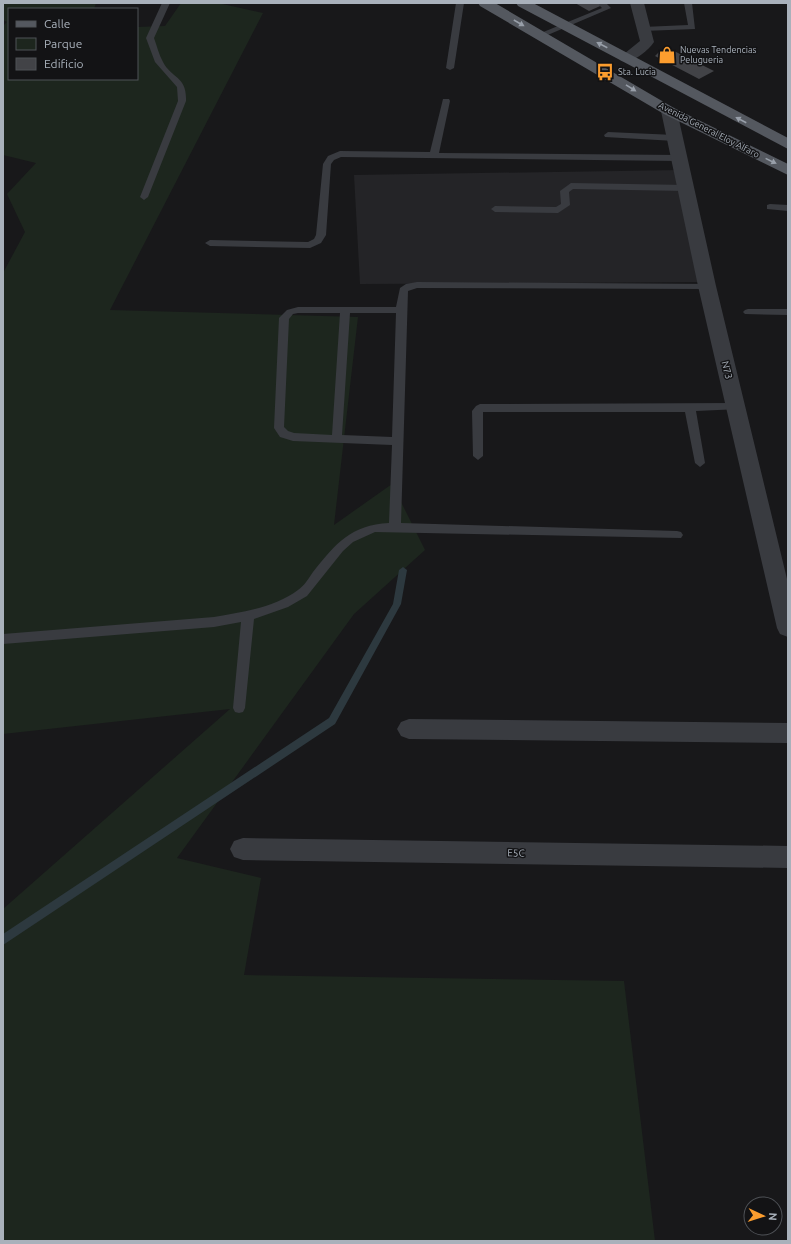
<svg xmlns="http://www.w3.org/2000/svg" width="791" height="1244" viewBox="0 0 791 1244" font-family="Ubuntu,sans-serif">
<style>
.built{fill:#242427}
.green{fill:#1d261e}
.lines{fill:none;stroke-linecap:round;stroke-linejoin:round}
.stream{fill:#2d393f;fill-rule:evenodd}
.building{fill:#424347}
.lane{fill:#393b40;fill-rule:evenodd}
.street{fill:#393b40;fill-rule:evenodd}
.primary{fill:#54585f;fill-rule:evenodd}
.oneway{fill:#989fa9}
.labels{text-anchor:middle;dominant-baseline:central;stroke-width:3;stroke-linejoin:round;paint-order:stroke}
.far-poi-label{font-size:9px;fill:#a9b1bb;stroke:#131315;text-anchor:start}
.far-street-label{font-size:9px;fill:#a9b1bb;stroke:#131315}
.street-label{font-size:10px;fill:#a9b1bb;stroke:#131315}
</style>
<rect width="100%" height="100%" fill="#18181a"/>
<!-- built -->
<path class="built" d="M682 170 706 282 360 284 354 175Z"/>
<!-- green -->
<path class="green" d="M3 3H96L94 9H9V79H137V27L165 26 181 3H218L263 13 110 310 358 317 334 525 392 484 425 550 354 614 177 858 261 878 244 975 624 981 655 1241H3V909L230 709 3 734V273L25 232 7 194 36 163 3 155V26L7 22 3 20Z"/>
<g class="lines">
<!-- stream -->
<path class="stream" d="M403 567 407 570 401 604 335 724 3 945V934L329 718 393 604 399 570Z"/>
</g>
<!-- building -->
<path class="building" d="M575 3H607L589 11Z
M661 50 674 51 714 71 699 79 655 56Z"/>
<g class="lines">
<!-- lane -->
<path class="lane" d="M162 3H170L154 38C157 46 159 55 163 62 172 79 187 76 186 101L148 197 144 200 140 197 178 101 177 87 155 62 146 38Z
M456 3H464L454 68 450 70 446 68Z
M600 3H606L611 8 543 37 536 35 602 8 599 5Z
M684 3H692L695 29 643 31 639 29 643 27 688 25Z
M443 99H449L450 101 439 153 679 155 683 158 679 161 341 157 334 160 331 164 326 235 321 243 310 248 210 246 205 243 210 240 308 242 314 239 316 235 323 164 328 156 340 151 430 152Z
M608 132 675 135 679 138 675 141 605 137 604 135Z
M571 183 686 185 690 188 686 191 573 189 569 192 570 205 558 213 495 212 491 209 495 206 556 207 561 204 560 191Z
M770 204 788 205V211L767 209V205Z
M417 282 710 284 712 286 707 289 417 288 408 291 401 523 677 531 681 532 683 535 681 538 375 532 353 542 343 551 307 596 288 607 254 619 245 708 243 712 239 713 235 712 233 708 241 622 214 627 3 644V634L214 617C242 612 274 608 298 590 304 586 309 578 313 572 336 543 351 525 389 523L392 445 293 441 280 437 274 428 279 318 287 310 298 307H396L400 288 406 284ZM298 313H340L332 435 294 433 288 431 284 427 289 319 293 314ZM350 313H396L392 437 342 435Z
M748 309H788V315L745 314 743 312 745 310Z
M736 403 741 407 740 409 696 411 705 463 700 467 695 463 685 412H483V456L478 460 473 456 472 411 476 406 480 404Z"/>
<!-- street -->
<path class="street" d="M630 3H644L654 42C648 51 632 64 621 61L619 58 640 41Z
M669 106 674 108 677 111 716 286 788 583V637L780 634 777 628 698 286 661 111 664 108Z
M409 719 788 723V743L409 739 401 736 397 729 401 722Z
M243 838 788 846V868L243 860 234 857 230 849 234 841Z"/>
<!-- primary -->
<path class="primary" d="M478 3H495L674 108 788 164V175L664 114 480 6Z
M516 3H533L788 138V149L518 6Z"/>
</g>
<!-- one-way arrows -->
<defs><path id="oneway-solid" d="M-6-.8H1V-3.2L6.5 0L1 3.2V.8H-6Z"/></defs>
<g class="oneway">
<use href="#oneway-solid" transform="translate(519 23) rotate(30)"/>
<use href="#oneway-solid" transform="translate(602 45) rotate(-153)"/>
<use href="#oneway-solid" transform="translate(631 88) rotate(32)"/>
<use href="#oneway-solid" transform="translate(741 120) rotate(-152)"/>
<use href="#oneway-solid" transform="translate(771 161) rotate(26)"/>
</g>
<!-- icons -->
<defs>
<g id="shop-bare" transform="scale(1.38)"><path d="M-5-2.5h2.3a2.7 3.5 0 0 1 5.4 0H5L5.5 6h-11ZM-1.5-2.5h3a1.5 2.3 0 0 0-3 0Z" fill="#fc9d2e" stroke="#131315" stroke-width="2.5" paint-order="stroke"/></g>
<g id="bus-bare" transform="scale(1.38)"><path d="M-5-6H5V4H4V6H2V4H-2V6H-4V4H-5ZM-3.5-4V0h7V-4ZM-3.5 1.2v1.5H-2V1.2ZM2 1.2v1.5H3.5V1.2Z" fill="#fc9d2e" stroke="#131315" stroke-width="2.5" paint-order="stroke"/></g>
</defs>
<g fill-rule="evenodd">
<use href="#shop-bare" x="667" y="55"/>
<use href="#bus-bare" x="605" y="72"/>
</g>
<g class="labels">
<!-- far-poi labels -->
<g class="far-poi-label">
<text x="680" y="50">Nuevas Tendencias<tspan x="680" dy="10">Pelugueria</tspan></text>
<text x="618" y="72">Sta. Lucia</text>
</g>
<!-- far-street labels -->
<g class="far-street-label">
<text transform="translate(709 130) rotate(27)">Avenida General Eloy Alfaro</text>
</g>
<!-- street labels -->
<g class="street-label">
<text transform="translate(727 370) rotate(76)">N73</text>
<text transform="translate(516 853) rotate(1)">E5C</text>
</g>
</g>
<!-- border -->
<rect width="791" height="1244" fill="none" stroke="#a9b1bb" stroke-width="8"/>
<!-- legend -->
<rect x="8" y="8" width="130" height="72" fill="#131315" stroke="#4f5257"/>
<rect x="16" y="21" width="20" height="6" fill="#54585f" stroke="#4f5257"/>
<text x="44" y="28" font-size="12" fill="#a9b1bb">Calle</text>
<rect x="16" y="38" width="20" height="12" fill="#1d261e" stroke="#4f5257"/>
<text x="44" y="48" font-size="12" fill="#a9b1bb">Parque</text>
<rect x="16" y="58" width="20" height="12" fill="#424347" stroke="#4f5257"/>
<text x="44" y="68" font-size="12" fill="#a9b1bb">Edificio</text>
<!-- north arrow -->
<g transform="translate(763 1216) rotate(94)"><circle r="19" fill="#131315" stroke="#4f5257"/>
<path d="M0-3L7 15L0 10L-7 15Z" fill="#fc9d2e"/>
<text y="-6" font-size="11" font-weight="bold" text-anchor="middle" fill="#a9b1bb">N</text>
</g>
</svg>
